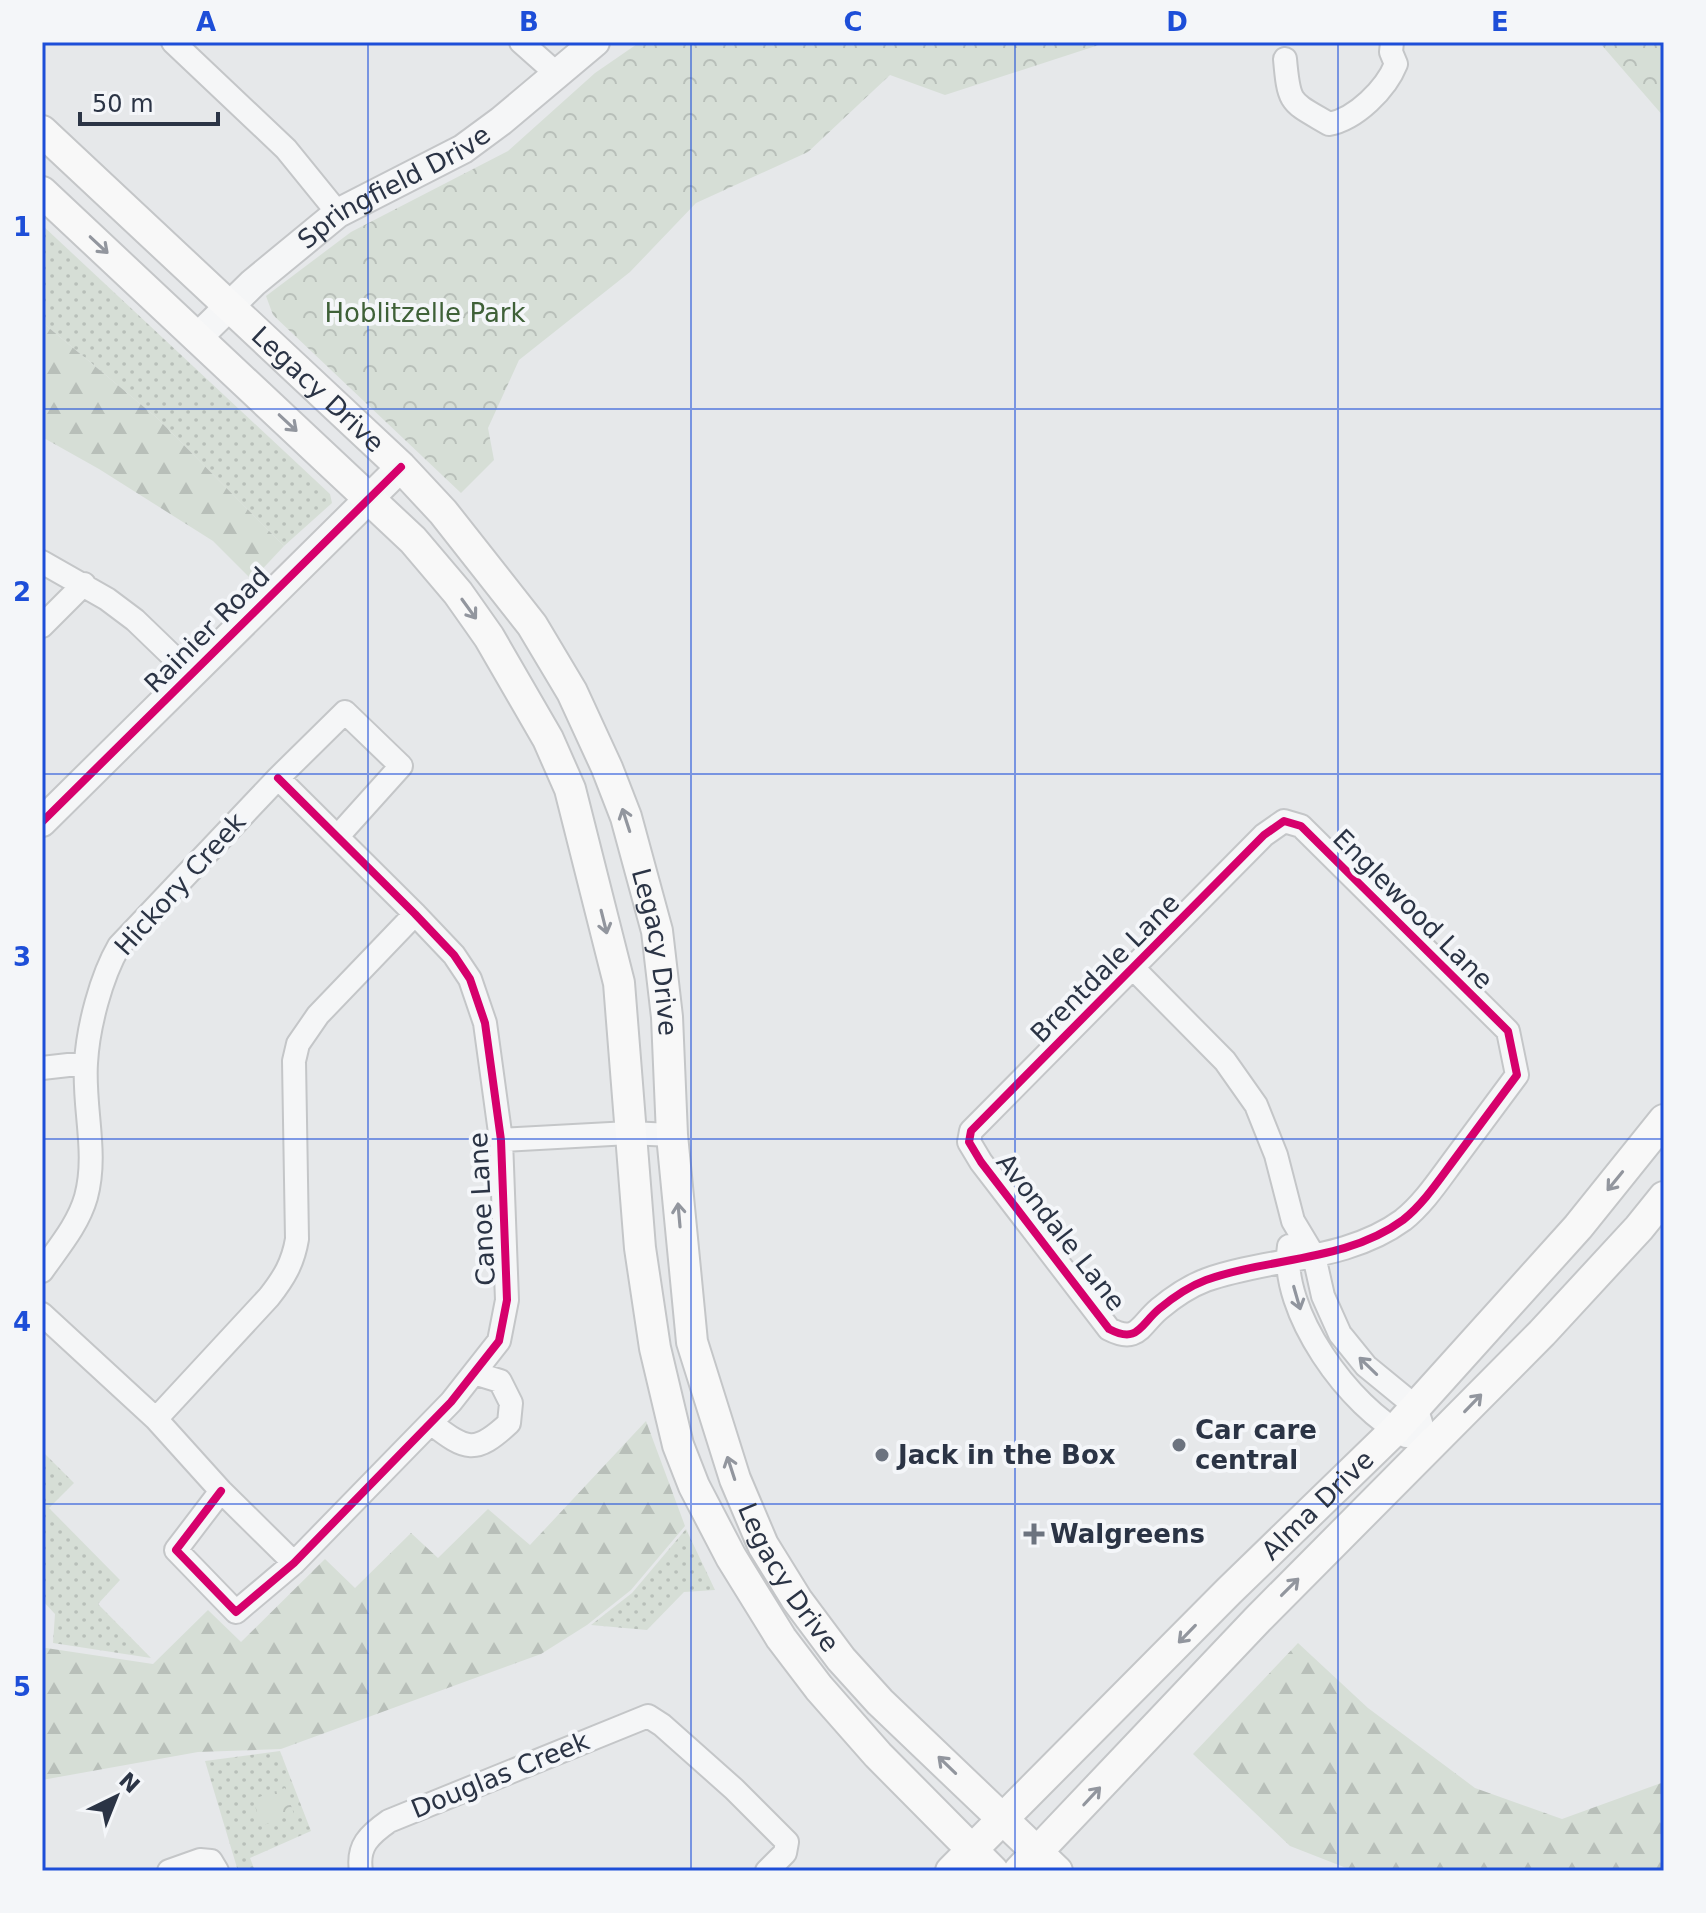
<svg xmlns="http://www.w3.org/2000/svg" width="1706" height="1913" viewBox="0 0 1706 1913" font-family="'DejaVu Sans',sans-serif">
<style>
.grass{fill:url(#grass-dots)}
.forest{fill:url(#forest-firs)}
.park{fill:url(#park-crowns)}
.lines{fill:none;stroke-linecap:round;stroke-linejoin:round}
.minor-casing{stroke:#c4c6c8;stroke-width:26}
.tertiary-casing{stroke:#c4c6c8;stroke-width:32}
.secondary-casing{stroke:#c4c6c8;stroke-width:34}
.minor{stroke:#f5f6f7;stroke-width:22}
.tertiary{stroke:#f5f6f7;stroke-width:28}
.secondary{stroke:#f8f8f8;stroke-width:30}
.cycleway-casing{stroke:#f4f6f9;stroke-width:13}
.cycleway{stroke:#d6006c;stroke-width:8}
.oneway{stroke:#92969e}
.oneway2{stroke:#90959e}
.grid{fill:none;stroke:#1d4ed8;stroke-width:2;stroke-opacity:0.55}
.poi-dot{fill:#6c737f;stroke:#f4f6f9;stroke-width:3}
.labels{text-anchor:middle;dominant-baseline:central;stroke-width:8;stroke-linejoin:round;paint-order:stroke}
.street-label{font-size:26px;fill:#2b3445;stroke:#f4f6f9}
.park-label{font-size:26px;fill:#3f6138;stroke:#f4f6f9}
.poi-label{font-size:26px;font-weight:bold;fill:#2b3445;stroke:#f4f6f9;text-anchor:start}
.neatline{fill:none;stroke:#1d4ed8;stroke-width:3}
.grid-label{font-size:26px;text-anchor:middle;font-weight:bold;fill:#1d4ed8}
</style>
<defs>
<pattern id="grass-dots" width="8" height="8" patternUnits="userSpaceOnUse" patternTransform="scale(2)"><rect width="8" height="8" fill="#d6ded6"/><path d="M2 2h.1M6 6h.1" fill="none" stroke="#b8bfb9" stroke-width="1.8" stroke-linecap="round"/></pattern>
<pattern id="forest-firs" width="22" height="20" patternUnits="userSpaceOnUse" patternTransform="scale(2)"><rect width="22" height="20" fill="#d6ded6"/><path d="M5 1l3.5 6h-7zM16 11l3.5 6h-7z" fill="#b8bfb9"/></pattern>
<pattern id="park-crowns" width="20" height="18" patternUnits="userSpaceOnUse" patternTransform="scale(2)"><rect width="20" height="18" fill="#d6ded6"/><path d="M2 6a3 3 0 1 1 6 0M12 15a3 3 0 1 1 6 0" fill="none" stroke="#b8bfb9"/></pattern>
</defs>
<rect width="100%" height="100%" fill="#e6e8ea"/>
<!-- grass -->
<path class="grass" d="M42 225 330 494 332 503 284 546 156 417 42 322Z
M42 1451 74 1483 49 1508 120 1580 98 1604 151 1658 53 1643 55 1614 42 1600Z
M686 1529 715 1590 684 1592 647 1630 591 1625 632 1593Z
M280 1751 311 1831 250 1858 255 1871H238L205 1761Z"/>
<!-- forest -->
<path class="forest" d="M42 322 156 417 284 546 252 580 213 541 99 469 42 437Z
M646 1421 685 1526 631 1590 587 1625 541 1654 281 1749 198 1752 42 1780V1650L46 1648 153 1664 208 1610 241 1642 325 1559 355 1588 411 1533 438 1558 488 1509 530 1545Z
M1298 1643 1368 1708 1475 1788 1562 1819 1664 1782V1871H1354L1290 1846 1193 1754Z"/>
<!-- park -->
<path class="park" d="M640 42H1108L945 95 890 75 808 152 696 203 630 272 519 360 488 428 494 460 461 493 273 315 266 296 351 232 508 151 595 73Z
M1599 42H1664V117Z
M285 1788 294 1814 261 1826 253 1799Z"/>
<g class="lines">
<!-- minor casing -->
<g class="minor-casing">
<path id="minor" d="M173 42 286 149 338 213
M521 42 557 74
M1285 59C1289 105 1290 101 1329 124 1356 119 1386 89 1396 64L1391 52 1392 42
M42 562 107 599 135 620 191 674
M42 626 84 584
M1284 821 1301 826 1508 1031 1517 1075C1495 1105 1473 1134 1451 1164 1437 1183 1422 1205 1403 1220 1346 1262 1270 1257 1206 1280 1190 1286 1171 1299 1159 1309 1140 1325 1138 1344 1109 1329L981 1162 969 1142 971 1131 1264 835Z
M1133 968 1225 1061 1256 1105 1276 1155 1293 1221 1314 1256 1323 1296 1340 1334 1366 1366 1416 1407 1429 1448
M42 1068 86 1063
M501 1140 629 1133 672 1135
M1289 1246C1279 1311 1350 1408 1406 1436
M42 1271C58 1248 78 1225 86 1197 98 1153 83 1108 86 1063 88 1027 101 977 119 946L278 778 345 712 401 766 338 836
M42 1314 156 1419 221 1491 294 1563
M156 1419 269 1297C284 1278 293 1263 297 1239L294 1061 298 1044 318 1015 415 914
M432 1424C466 1450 475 1455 509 1423L511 1403 500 1381 474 1373
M221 1491 176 1550 236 1612 294 1563 451 1402 499 1341 507 1300 501 1140 485 1023 470 979 454 955 415 914 278 778
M169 1871 200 1860 211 1861 217 1871
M361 1871C357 1846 369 1835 389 1821L648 1716 662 1725 734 1789 787 1842 785 1853 767 1871"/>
</g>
<!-- tertiary casing -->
<g class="tertiary-casing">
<g id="tertiary">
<path id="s1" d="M197 338 253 283 338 213 463 149 501 121 595 42"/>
<path d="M42 822 401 467"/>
</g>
</g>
<!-- secondary casing -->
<g class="secondary-casing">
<g id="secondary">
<path id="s2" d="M42 131 401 467 443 512 532 625 572 692 607 768 626 817 657 931 667 1017 672 1135 692 1342 735 1479 763 1545 797 1600 841 1659 880 1702 1057 1871"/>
<path d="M42 192 413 540 458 593 489 637 548 739 570 789 619 983 640 1248 655 1348 678 1445 694 1486 731 1557 781 1638 819 1688 878 1755 993 1871"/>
<path id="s3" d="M951 1871 1229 1591 1395 1430 1578 1227 1664 1120"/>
<path d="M1019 1871 1258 1619 1542 1333 1639 1228 1664 1197"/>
</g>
</g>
<!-- minor -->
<use href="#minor" class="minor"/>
<!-- tertiary -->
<use href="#tertiary" class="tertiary"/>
<!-- secondary -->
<use href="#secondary" class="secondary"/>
<!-- cycleway casing -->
<g class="cycleway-casing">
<path id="cycleway" d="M1284 821 1301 826 1508 1031 1517 1075C1495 1105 1473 1134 1451 1164 1437 1183 1422 1205 1403 1220 1346 1262 1270 1257 1206 1280 1190 1286 1171 1299 1159 1309 1140 1325 1138 1344 1109 1329L981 1162 969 1142 971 1131 1264 835Z
M42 822 401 467
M221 1491 176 1550 236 1612 294 1563 451 1402 499 1341 507 1300 501 1140 485 1023 470 979 454 955 415 914 278 778"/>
</g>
<!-- cycleway -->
<use href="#cycleway" class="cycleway"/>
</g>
<!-- one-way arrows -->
<defs><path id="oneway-shaft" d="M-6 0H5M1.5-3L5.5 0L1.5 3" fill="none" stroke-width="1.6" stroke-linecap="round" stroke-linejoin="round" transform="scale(2)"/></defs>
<g class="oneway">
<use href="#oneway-shaft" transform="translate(99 245) rotate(43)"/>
<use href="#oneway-shaft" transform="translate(288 423) rotate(43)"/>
<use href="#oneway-shaft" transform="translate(469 609) rotate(54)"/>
<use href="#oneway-shaft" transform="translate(626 820) rotate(-108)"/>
<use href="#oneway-shaft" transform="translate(604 922) rotate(76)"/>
<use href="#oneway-shaft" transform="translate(1615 1181) rotate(129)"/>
<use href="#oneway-shaft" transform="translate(679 1215) rotate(-95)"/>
<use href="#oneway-shaft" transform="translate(1473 1403) rotate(-46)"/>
<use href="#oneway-shaft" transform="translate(731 1468) rotate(-108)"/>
<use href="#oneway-shaft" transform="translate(1290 1587) rotate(-45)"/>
<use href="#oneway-shaft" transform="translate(1187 1634) rotate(134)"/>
<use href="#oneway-shaft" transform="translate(947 1765) rotate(-136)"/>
<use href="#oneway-shaft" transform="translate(1092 1796) rotate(-47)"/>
</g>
<g class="oneway2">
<use href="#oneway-shaft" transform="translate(1297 1298) rotate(74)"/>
<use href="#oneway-shaft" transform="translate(1368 1366) rotate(-136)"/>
</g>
<!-- grid -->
<path class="grid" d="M368 42V1871M691 42V1871M1015 42V1871M1338 42V1871M42 409H1664M42 774H1664M42 1139H1664M42 1504H1664"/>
<!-- markers -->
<g class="poi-dot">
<circle cx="1179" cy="1445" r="8"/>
<circle cx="882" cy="1455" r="8"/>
<path d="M1030 1522h8v8h8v8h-8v8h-8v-8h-8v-8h8z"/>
</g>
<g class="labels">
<!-- street labels -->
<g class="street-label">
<text stroke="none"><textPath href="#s1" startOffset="250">Springfield Drive</textPath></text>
<text stroke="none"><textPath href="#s2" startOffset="378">Legacy Drive</textPath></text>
<text transform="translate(207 630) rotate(-45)">Rainier Road</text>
<text transform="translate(180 884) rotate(-48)">Hickory Creek</text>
<text transform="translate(1413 909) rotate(45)">Englewood Lane</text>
<text stroke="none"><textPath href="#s2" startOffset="1050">Legacy Drive</textPath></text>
<text transform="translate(1105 968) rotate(-45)">Brentdale Lane</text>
<text transform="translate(482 1209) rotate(-93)">Canoe Lane</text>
<text transform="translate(1061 1232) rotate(52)">Avondale Lane</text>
<text stroke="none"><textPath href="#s3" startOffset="518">Alma Drive</textPath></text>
<text stroke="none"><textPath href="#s2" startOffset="1698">Legacy Drive</textPath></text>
<text transform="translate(500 1775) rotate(-22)">Douglas Creek</text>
</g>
<!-- park labels -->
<g class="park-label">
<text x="425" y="313">Hoblitzelle Park</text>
</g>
<!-- poi labels -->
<g class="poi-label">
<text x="1195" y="1430">Car care<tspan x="1195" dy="30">central</tspan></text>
<text x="898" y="1455">Jack in the Box</text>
<text x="1050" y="1534">Walgreens</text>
</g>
</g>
<!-- border -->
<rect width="1706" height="1913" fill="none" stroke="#f4f6f9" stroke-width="88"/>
<!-- north arrow -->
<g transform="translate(116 1797) rotate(43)" stroke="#f4f6f9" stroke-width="6" paint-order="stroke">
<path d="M0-6L14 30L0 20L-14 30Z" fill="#2b3445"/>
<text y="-12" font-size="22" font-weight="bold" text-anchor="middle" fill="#2b3445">N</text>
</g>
<!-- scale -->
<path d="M80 112v12h138v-12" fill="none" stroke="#2b3445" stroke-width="4"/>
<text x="92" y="112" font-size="24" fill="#2b3445" stroke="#f4f6f9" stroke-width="6" paint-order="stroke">50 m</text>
<rect x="44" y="44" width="1618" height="1825" class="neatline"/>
<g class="grid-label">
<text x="206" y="31">A</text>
<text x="529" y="31">B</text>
<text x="853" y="31">C</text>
<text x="1177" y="31">D</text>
<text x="1500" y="31">E</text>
<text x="22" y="236">1</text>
<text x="22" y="601">2</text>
<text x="22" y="966">3</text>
<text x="22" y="1331">4</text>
<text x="22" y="1696">5</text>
</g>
</svg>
